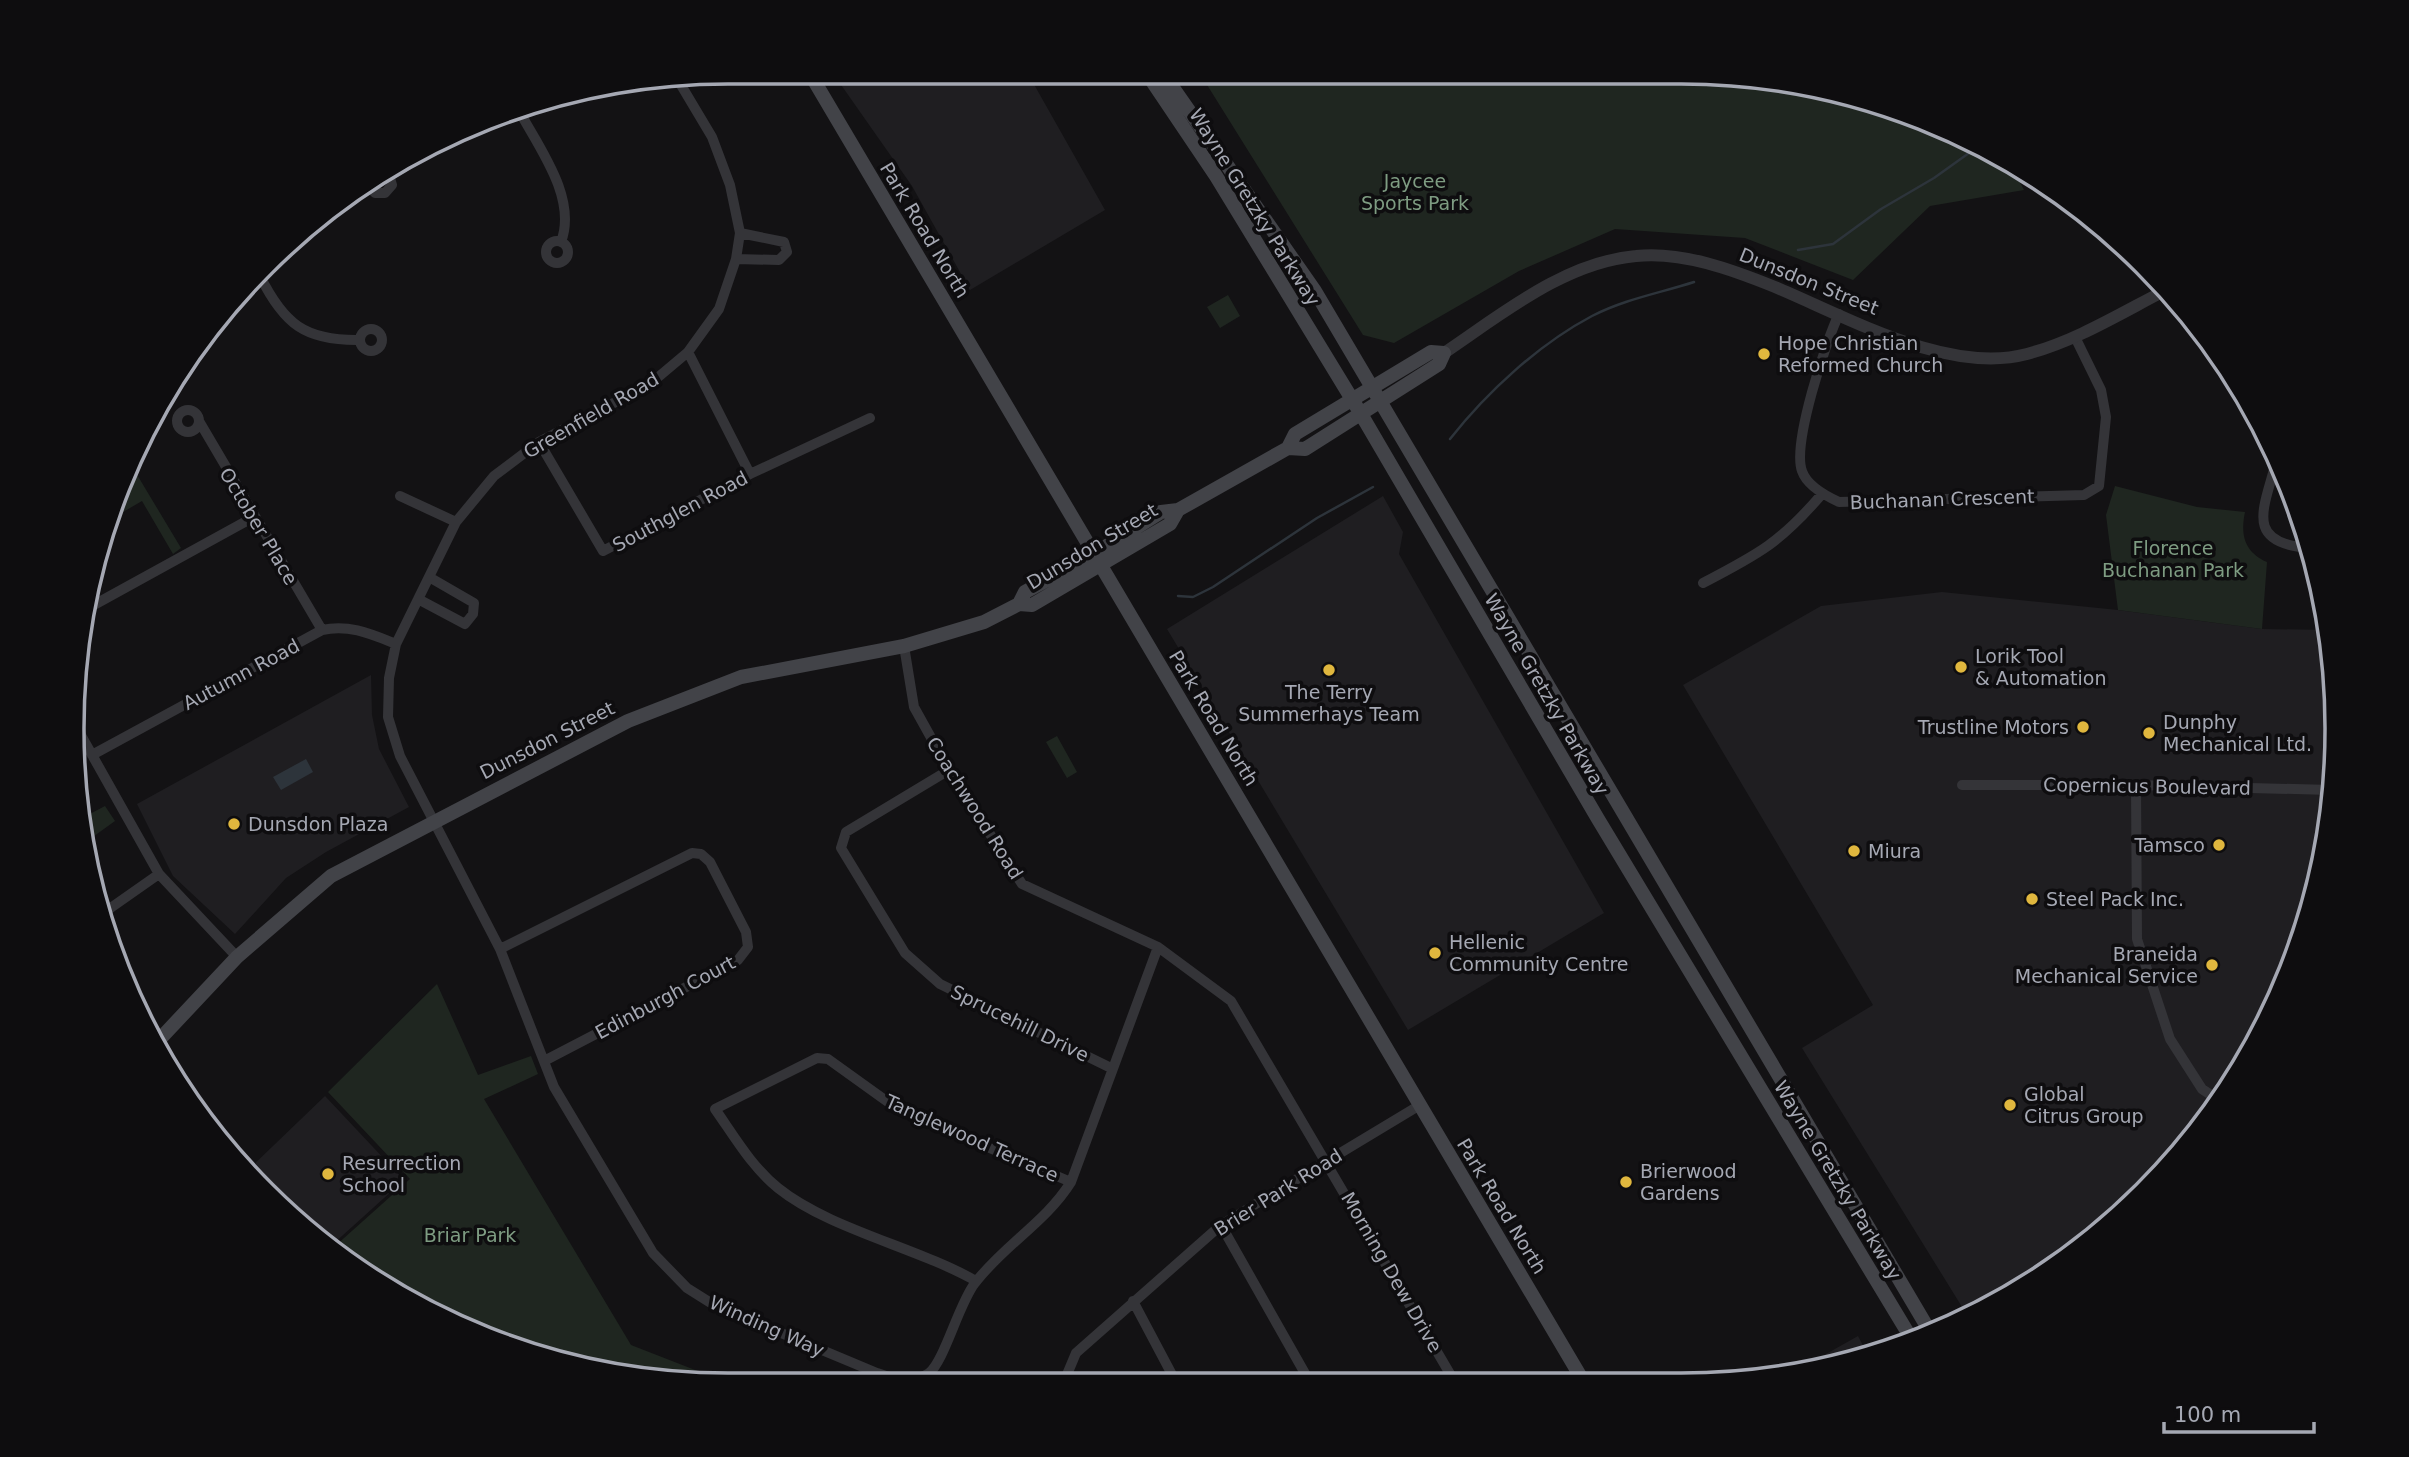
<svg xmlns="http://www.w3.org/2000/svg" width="2409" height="1457" viewBox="0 0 2409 1457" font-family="'DejaVu Sans',sans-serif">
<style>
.built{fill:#1f1e21}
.green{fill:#1f2620}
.water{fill:#2d343b}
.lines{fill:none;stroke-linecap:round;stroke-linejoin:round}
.stream{stroke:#2d343b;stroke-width:2.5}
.minor{stroke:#343438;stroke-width:10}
.tertiary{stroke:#343438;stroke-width:12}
.secondary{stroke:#424348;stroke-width:14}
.poi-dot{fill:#e0b73e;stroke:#0e0d0f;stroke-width:2.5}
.labels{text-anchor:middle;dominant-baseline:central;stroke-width:7;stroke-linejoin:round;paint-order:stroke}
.park-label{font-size:19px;fill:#7e9c82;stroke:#0e0d0f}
.street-label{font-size:19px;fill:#a5a8b3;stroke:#0e0d0f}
.poi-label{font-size:19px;fill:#a5a8b3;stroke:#0e0d0f;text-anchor:start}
.rim{fill:none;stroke:#a5a8b3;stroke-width:3.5}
</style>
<rect width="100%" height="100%" fill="#131214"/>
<!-- built -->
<path class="built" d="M832 72H1027L1105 210 970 290 912 186Z
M1383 496 1403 532 1399 554 1604 913 1408 1030 1167 629Z
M1942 592 2118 610 2262 629 2328 630 2337 729 2325 857 2287 980 2226 1094 2114 1222 2009 1297 1967 1315 1802 1048 1873 1005 1683 685 1821 606Z
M371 675 372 715 379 749 409 807 326 852 286 878 235 934 173 876 137 804Z
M325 1096 404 1180 332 1245 250 1168Z
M1858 1336 1868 1355 1851 1363 1794 1372Z"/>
<!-- green -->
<path class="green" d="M1199 72 1724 73 1892 107 2011 165 2024 190 1930 206 1853 280 1745 238 1615 229 1519 271 1394 343 1363 335Z
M1228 295 1240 316 1220 328 1207 307Z
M133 468 181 548 173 554 142 501 106 522Z
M2115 486 2197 507 2245 512C2240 536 2245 552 2267 562L2262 629 2118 610 2106 515Z
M1057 736 1077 772 1067 778 1046 742Z
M105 806 115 821 90 839 86 816Z
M437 984 478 1075 531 1056 538 1074 484 1099 631 1345 731 1384H685L517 1350 363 1274 334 1247 410 1179 328 1092Z"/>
<!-- water -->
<path class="water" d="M306 759 313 772 281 790 273 777Z"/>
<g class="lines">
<!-- stream -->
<path class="stream" d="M1798 250 1833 244 1881 209 1934 178 1976 148
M1450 439C1487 392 1539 344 1592 316 1625 299 1660 293 1694 282
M1178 596 1193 597 1213 587 1317 518 1373 487"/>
<!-- minor -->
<path class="minor" d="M678 80 712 137 730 185 740 233 736 259 719 309 688 352 650 384 539 442 494 476 456 522 396 644 389 678 388 717 400 756 500 949 554 1087 653 1253 687 1288 714 1305 877 1373C893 1379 913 1384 929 1373 944 1362 959 1303 975 1283 1004 1245 1046 1222 1071 1182L1158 947
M517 107C537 145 578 197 561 242
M369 186 375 193H385L392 185 389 175
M546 252a11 11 0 1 1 22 0a11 11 0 1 1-22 0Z
M736 259 779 260 787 252 784 242 740 233
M260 276C284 324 305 341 360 340
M1839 314C1826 341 1792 444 1802 471 1807 486 1826 496 1839 502L2084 495 2099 486 2106 417 2101 390 2075 337
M360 340a11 11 0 1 1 22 0a11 11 0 1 1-22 0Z
M688 352 750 474
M177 421a11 11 0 1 1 22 0a11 11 0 1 1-22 0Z
M199 421 322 630
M539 442 603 551 750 474 870 418
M2277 458C2266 505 2241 543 2309 548
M400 496 456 522
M1703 583C1759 554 1781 542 1822 494
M418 599 465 624 473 614 474 603 429 577
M92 606 254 517
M904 646 914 707 949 770 1022 884 1158 947 1231 1001 1456 1384
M73 721 159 874 237 957
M92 755 322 630C349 624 371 634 396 644
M949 770 846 832 841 848 905 953 940 984 1111 1068
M1962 785H2136L2331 790
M2136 785 2137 939 2170 1039 2202 1089 2220 1101
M102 914 159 874
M500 949 692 853 701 854 710 862 746 932 748 947 738 960 546 1060
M1221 1225 1311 1384
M976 1281C916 1247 829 1229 778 1188 751 1166 734 1136 715 1109L817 1058 828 1059 899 1110 1071 1182
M1133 1301 1177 1384
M1063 1384 1076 1353 1221 1225 1420 1105"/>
<!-- tertiary -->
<path class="tertiary" d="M1444 353C1502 314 1565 262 1636 256 1682 251 1733 270 1775 287 1847 317 1948 375 2027 354 2076 341 2121 313 2166 290"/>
<!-- secondary -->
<path class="secondary" d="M809 72 1585 1384
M1146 72 1216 176 1361 414 1598 819 1911 1338
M1162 72 1315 291 1929 1330
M1019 604 1025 592 1094 554 1161 512 1178 510 1288 448 1295 434 1431 352 1444 353 1439 364 1305 449 1288 448
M160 1039 237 957 331 876 628 721 741 677 904 646 984 622 1019 604 1032 605 1170 524 1178 510"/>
</g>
<!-- markers -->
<g class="poi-dot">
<circle cx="1764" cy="354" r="7"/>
<circle cx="1961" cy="667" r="7"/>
<circle cx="1329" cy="670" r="7"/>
<circle cx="2083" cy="727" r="7"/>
<circle cx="2149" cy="733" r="7"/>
<circle cx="234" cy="824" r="7"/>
<circle cx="2219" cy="845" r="7"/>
<circle cx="1854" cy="851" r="7"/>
<circle cx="2032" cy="899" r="7"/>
<circle cx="1435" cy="953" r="7"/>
<circle cx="2212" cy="965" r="7"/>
<circle cx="2010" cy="1105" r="7"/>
<circle cx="328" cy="1174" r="7"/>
<circle cx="1626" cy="1182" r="7"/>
</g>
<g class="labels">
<!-- park labels -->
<g class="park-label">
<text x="1415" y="181">Jaycee<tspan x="1415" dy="22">Sports Park</tspan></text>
<text x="2173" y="548">Florence<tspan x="2173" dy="22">Buchanan Park</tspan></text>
<text x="470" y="1235">Briar Park</text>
</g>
<!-- street labels -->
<g class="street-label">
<text transform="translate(1255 207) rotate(58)">Wayne Gretzky Parkway</text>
<text transform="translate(925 230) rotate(59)">Park Road North</text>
<text transform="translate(1809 281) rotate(22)">Dunsdon Street</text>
<text transform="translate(591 415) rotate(-30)">Greenfield Road</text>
<text transform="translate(1942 499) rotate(-2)">Buchanan Crescent</text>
<text transform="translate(680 511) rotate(-28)">Southglen Road</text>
<text transform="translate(259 526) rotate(59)">October Place</text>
<text transform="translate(1092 546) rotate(-31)">Dunsdon Street</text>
<text transform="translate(241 674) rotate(-28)">Autumn Road</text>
<text transform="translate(1547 694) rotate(60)">Wayne Gretzky Parkway</text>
<text transform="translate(1214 718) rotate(59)">Park Road North</text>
<text transform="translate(547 740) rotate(-27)">Dunsdon Street</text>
<text transform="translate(2147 786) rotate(1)">Copernicus Boulevard</text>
<text transform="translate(975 808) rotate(58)">Coachwood Road</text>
<text transform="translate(665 997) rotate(-28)">Edinburgh Court</text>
<text transform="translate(1020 1023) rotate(26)">Sprucehill Drive</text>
<text transform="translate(972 1138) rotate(24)">Tanglewood Terrace</text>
<text transform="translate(1838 1180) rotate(59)">Wayne Gretzky Parkway</text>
<text transform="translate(1278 1192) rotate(-32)">Brier Park Road</text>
<text transform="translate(1502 1206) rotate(59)">Park Road North</text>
<text transform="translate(1392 1272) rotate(60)">Morning Dew Drive</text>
<text transform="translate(767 1326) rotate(24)">Winding Way</text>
</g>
<!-- poi labels -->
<g class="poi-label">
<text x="1778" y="343">Hope Christian<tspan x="1778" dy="22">Reformed Church</tspan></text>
<text x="1975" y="656">Lorik Tool<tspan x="1975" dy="22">&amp; Automation</tspan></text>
<text x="1329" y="692" text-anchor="middle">The Terry<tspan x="1329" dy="22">Summerhays Team</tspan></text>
<text x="2163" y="722">Dunphy<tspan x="2163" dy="22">Mechanical Ltd.</tspan></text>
<text x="2069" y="727" text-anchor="end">Trustline Motors</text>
<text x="248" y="824">Dunsdon Plaza</text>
<text x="2205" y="845" text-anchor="end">Tamsco</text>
<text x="1868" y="851">Miura</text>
<text x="2046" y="899">Steel Pack Inc.</text>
<text x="1449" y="942">Hellenic<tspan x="1449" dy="22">Community Centre</tspan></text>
<text x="2198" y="954" text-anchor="end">Braneida<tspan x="2198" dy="22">Mechanical Service</tspan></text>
<text x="2024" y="1094">Global<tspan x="2024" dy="22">Citrus Group</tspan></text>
<text x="342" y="1163">Resurrection<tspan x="342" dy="22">School</tspan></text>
<text x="1640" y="1171">Brierwood<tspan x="1640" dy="22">Gardens</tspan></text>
</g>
</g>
<!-- crop -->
<path d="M0 0H2409V1457H0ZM728 84H1681A644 644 0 0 1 2325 728V729A644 644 0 0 1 1681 1373H728A644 644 0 0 1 84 729V728A644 644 0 0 1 728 84Z" fill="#0e0d0f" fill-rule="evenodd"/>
<path class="rim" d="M728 84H1681A644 644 0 0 1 2325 728V729A644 644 0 0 1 1681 1373H728A644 644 0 0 1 84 729V728A644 644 0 0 1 728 84Z"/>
<!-- scale -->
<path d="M2164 1422v10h150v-10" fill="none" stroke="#a5a8b3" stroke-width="3.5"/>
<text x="2174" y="1422" font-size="21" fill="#a5a8b3" stroke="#0e0d0f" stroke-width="5" paint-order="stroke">100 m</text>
</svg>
